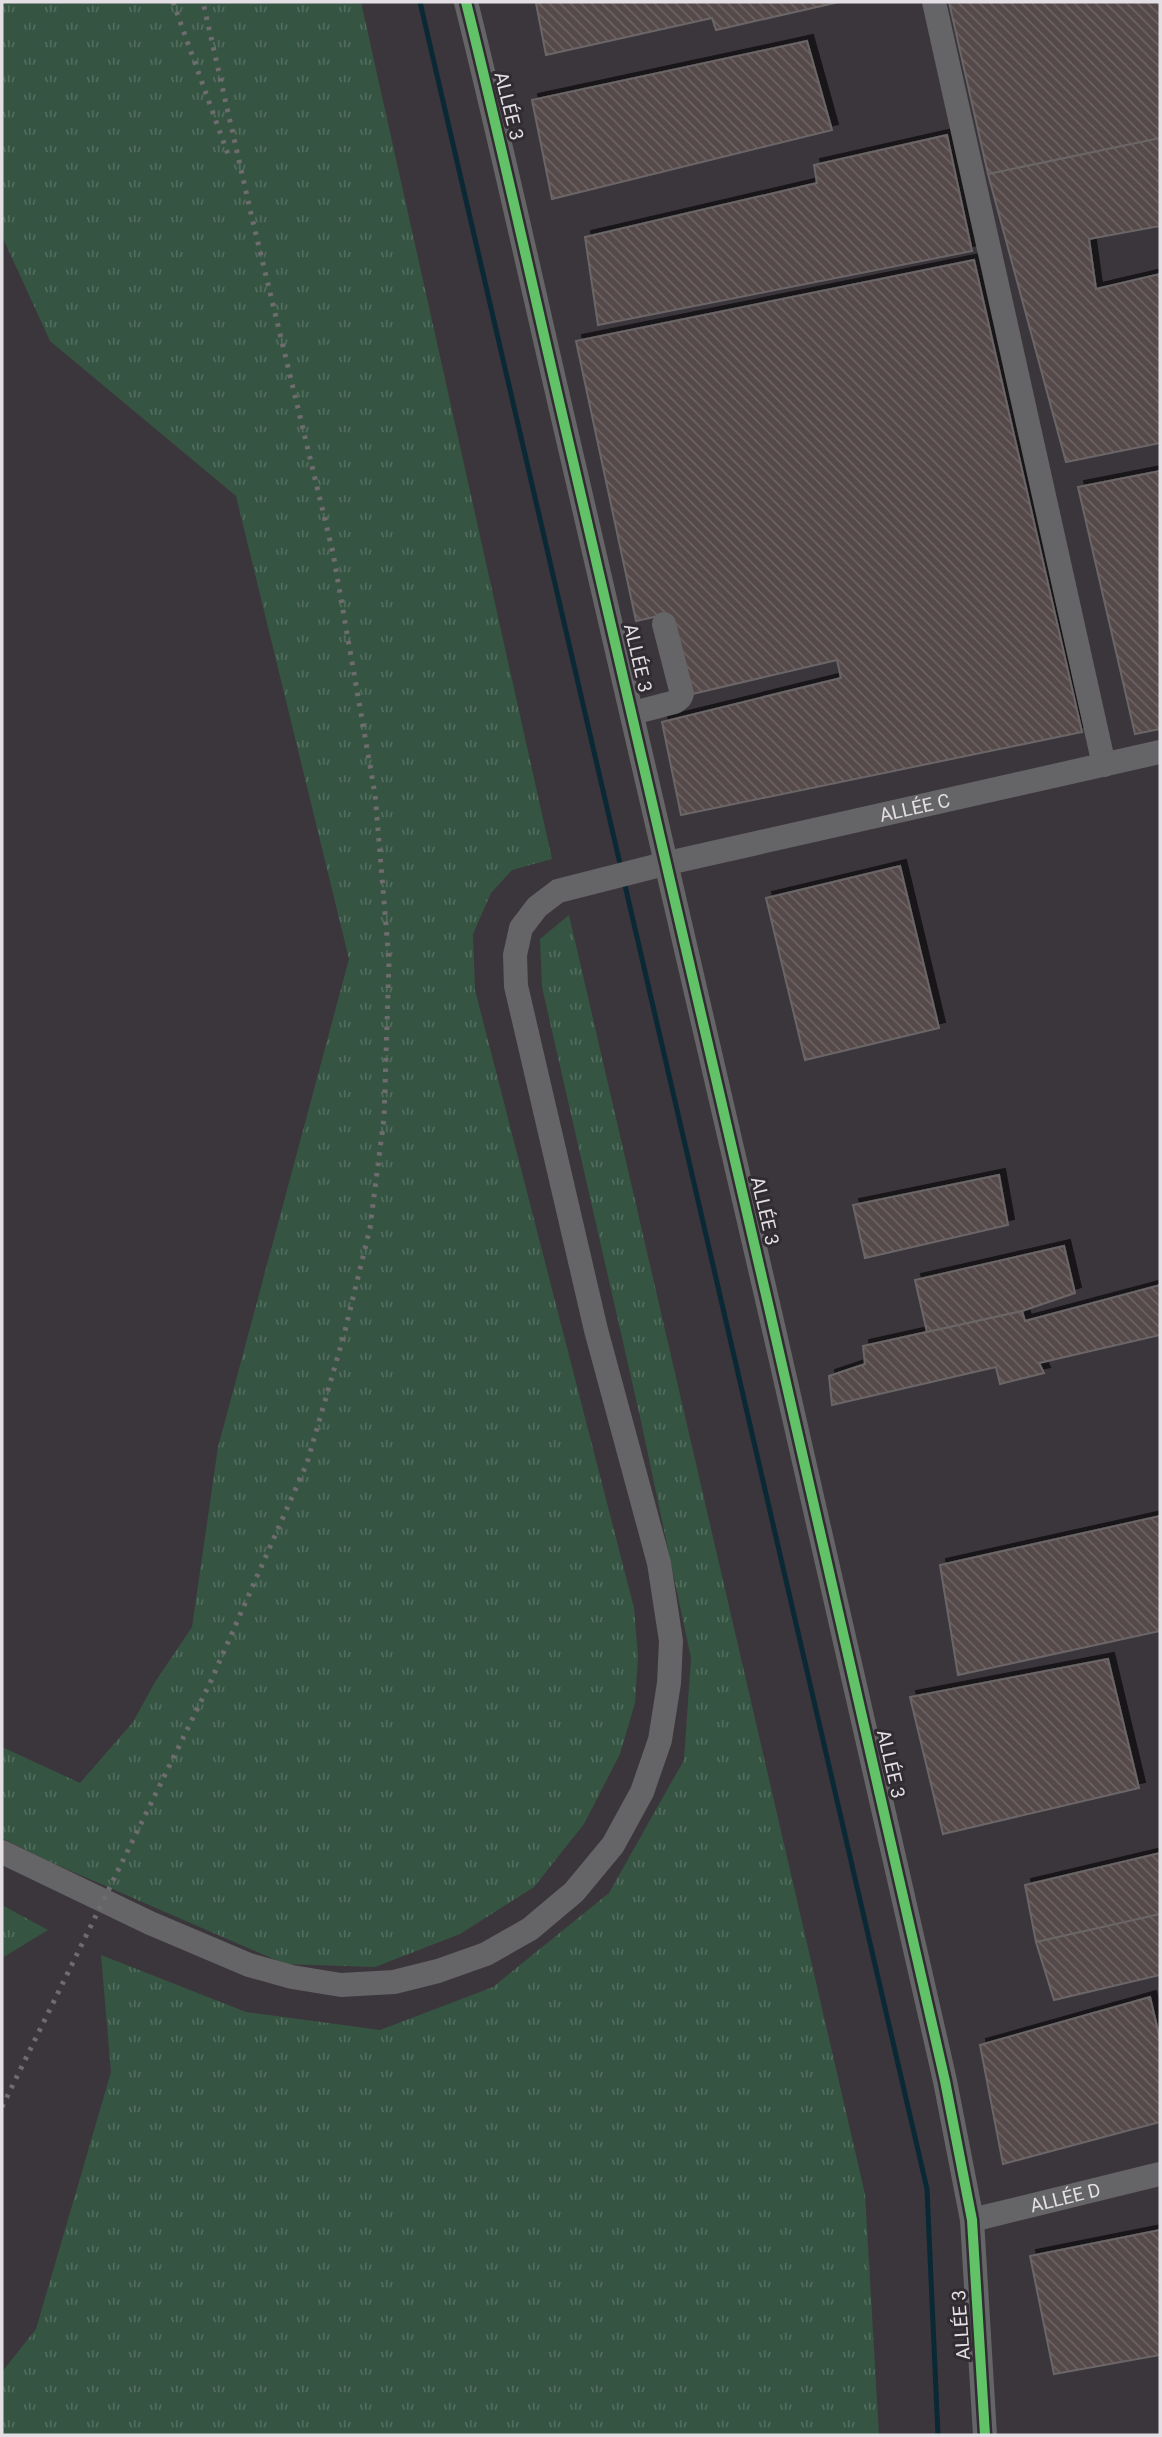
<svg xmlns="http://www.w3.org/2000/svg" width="1162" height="2437" viewBox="0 0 1162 2437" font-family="Roboto,sans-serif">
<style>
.grass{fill:url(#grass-tufts)}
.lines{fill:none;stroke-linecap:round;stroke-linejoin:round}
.stream{stroke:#0a2935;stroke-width:5}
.building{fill:url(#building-back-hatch);stroke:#6b6668;stroke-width:2;filter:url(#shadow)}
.minor{stroke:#656466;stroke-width:24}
.rail{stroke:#6e6c6e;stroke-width:5;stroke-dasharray:3.5 7;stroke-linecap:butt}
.cycleway-casing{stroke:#312b32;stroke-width:15}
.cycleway{stroke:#61c268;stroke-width:10}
.labels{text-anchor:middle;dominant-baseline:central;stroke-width:6;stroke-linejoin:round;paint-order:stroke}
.street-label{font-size:19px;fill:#e3dfe4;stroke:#312b32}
</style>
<defs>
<pattern id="grass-tufts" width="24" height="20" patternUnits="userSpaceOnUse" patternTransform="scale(1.75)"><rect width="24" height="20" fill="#355442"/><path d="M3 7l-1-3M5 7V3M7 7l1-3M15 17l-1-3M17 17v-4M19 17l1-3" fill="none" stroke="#526c5d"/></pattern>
<pattern id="building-back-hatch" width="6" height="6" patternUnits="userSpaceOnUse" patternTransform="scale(1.75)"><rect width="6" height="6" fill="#554949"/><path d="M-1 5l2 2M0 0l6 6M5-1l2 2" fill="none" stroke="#6d6363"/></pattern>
<filter id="shadow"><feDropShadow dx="6" dy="-6" stdDeviation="0" flood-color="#0009"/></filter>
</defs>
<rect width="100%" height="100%" fill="#3b363b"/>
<!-- grass -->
<path class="grass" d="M2 2H361L552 859 512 870 491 893 473 934 475 990 634 1608 638 1656 635 1703 620 1754 584 1824 534 1887 460 1934 375 1967 285 1964 48 1861 2 1838V1747L80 1783 133 1722 155 1682 192 1627 218 1447 349 959 236 496 50 341 2 236Z
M569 915 865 2194 879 2435H2V2372L36 2329 111 2072 101 1955 246 2012 380 2030 493 1987 609 1893 684 1760 691 1658 641 1421 542 987 540 939Z
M2 1905 48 1930 2 1958Z"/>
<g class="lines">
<!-- stream -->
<path class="stream" d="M420 2 621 868
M624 881 927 2189 938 2435"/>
</g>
<!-- building -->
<path class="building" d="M543 2H839L716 30 712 18 546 55 536 3Z
M949 2H1160V138L988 174Z
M807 41 832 130 552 199 532 100Z
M947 135 972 251 598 325 585 237 817 183 814 165Z
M1160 138V226L1089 239 1096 289 1160 274V443L1066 462 988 174Z
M974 260 1082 732 681 815 662 722 841 678 837 660 688 695 668 614 636 621 576 341Z
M1160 471V729L1135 734 1078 487Z
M900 866 939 1028 805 1060 766 898Z
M999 1175 1008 1225 865 1258 853 1205Z
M1064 1246 1075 1293 1022 1311 927 1332 915 1280Z
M1160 1285V1335L1039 1363 1044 1373 1000 1384 996 1367 832 1405 829 1376 865 1364 863 1346 1022 1311 1025 1321Z
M1160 1516V1631L958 1675 940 1565Z
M1108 1659 1139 1788 943 1834 910 1697Z
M1160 1853V1914L1036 1942 1025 1885Z
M1160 1914V1975L1054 2000 1036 1942Z
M1150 1997 1160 2039V2122L1003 2164 980 2045Z
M1160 2230V2355L1054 2374 1030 2256Z"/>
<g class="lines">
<!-- minor -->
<g class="minor">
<path d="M466 2C504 154 537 308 573 461 700 1000 822 1541 945 2081L972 2220 985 2435"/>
<path d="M934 2 1104 765"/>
<path d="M633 713 675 702 680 698 682 694 664 624"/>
<path id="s1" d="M2 1852 150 1923 249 1965 292 1977 341 1985 394 1982 438 1971 486 1954 530 1929 574 1892 613 1845 642 1792 660 1740 669 1683 671 1641 659 1563 596 1330 516 986 515 955 521 928 537 907 558 891 668 863 1160 752"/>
<path id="s2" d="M972 2220 1160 2174"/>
</g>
<!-- rail -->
<path class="rail" d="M173 2 230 160
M2 2107 210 1683 307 1463 344 1335 370 1228 384 1118 389 961 375 794 333 553 252 218 203 2"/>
<!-- cycleway casing -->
<g class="cycleway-casing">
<path id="cycleway" d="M466 2C504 154 537 308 573 461 700 1000 822 1541 945 2081L972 2220 985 2435"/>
</g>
<!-- cycleway -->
<use href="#cycleway" class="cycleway"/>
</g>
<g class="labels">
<!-- street labels -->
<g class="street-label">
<text transform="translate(509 106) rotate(76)">ALLÉE 3</text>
<text transform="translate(638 658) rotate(77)">ALLÉE 3</text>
<text stroke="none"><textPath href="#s1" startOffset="2051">ALLÉE C</textPath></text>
<text transform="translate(765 1211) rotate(77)">ALLÉE 3</text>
<text transform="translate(891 1764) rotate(77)">ALLÉE 3</text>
<text stroke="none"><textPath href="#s2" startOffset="96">ALLÉE D</textPath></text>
<text transform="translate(961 2325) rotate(-94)">ALLÉE 3</text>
</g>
</g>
<!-- border -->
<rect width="1162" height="2437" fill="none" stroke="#e3dfe4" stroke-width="7"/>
</svg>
